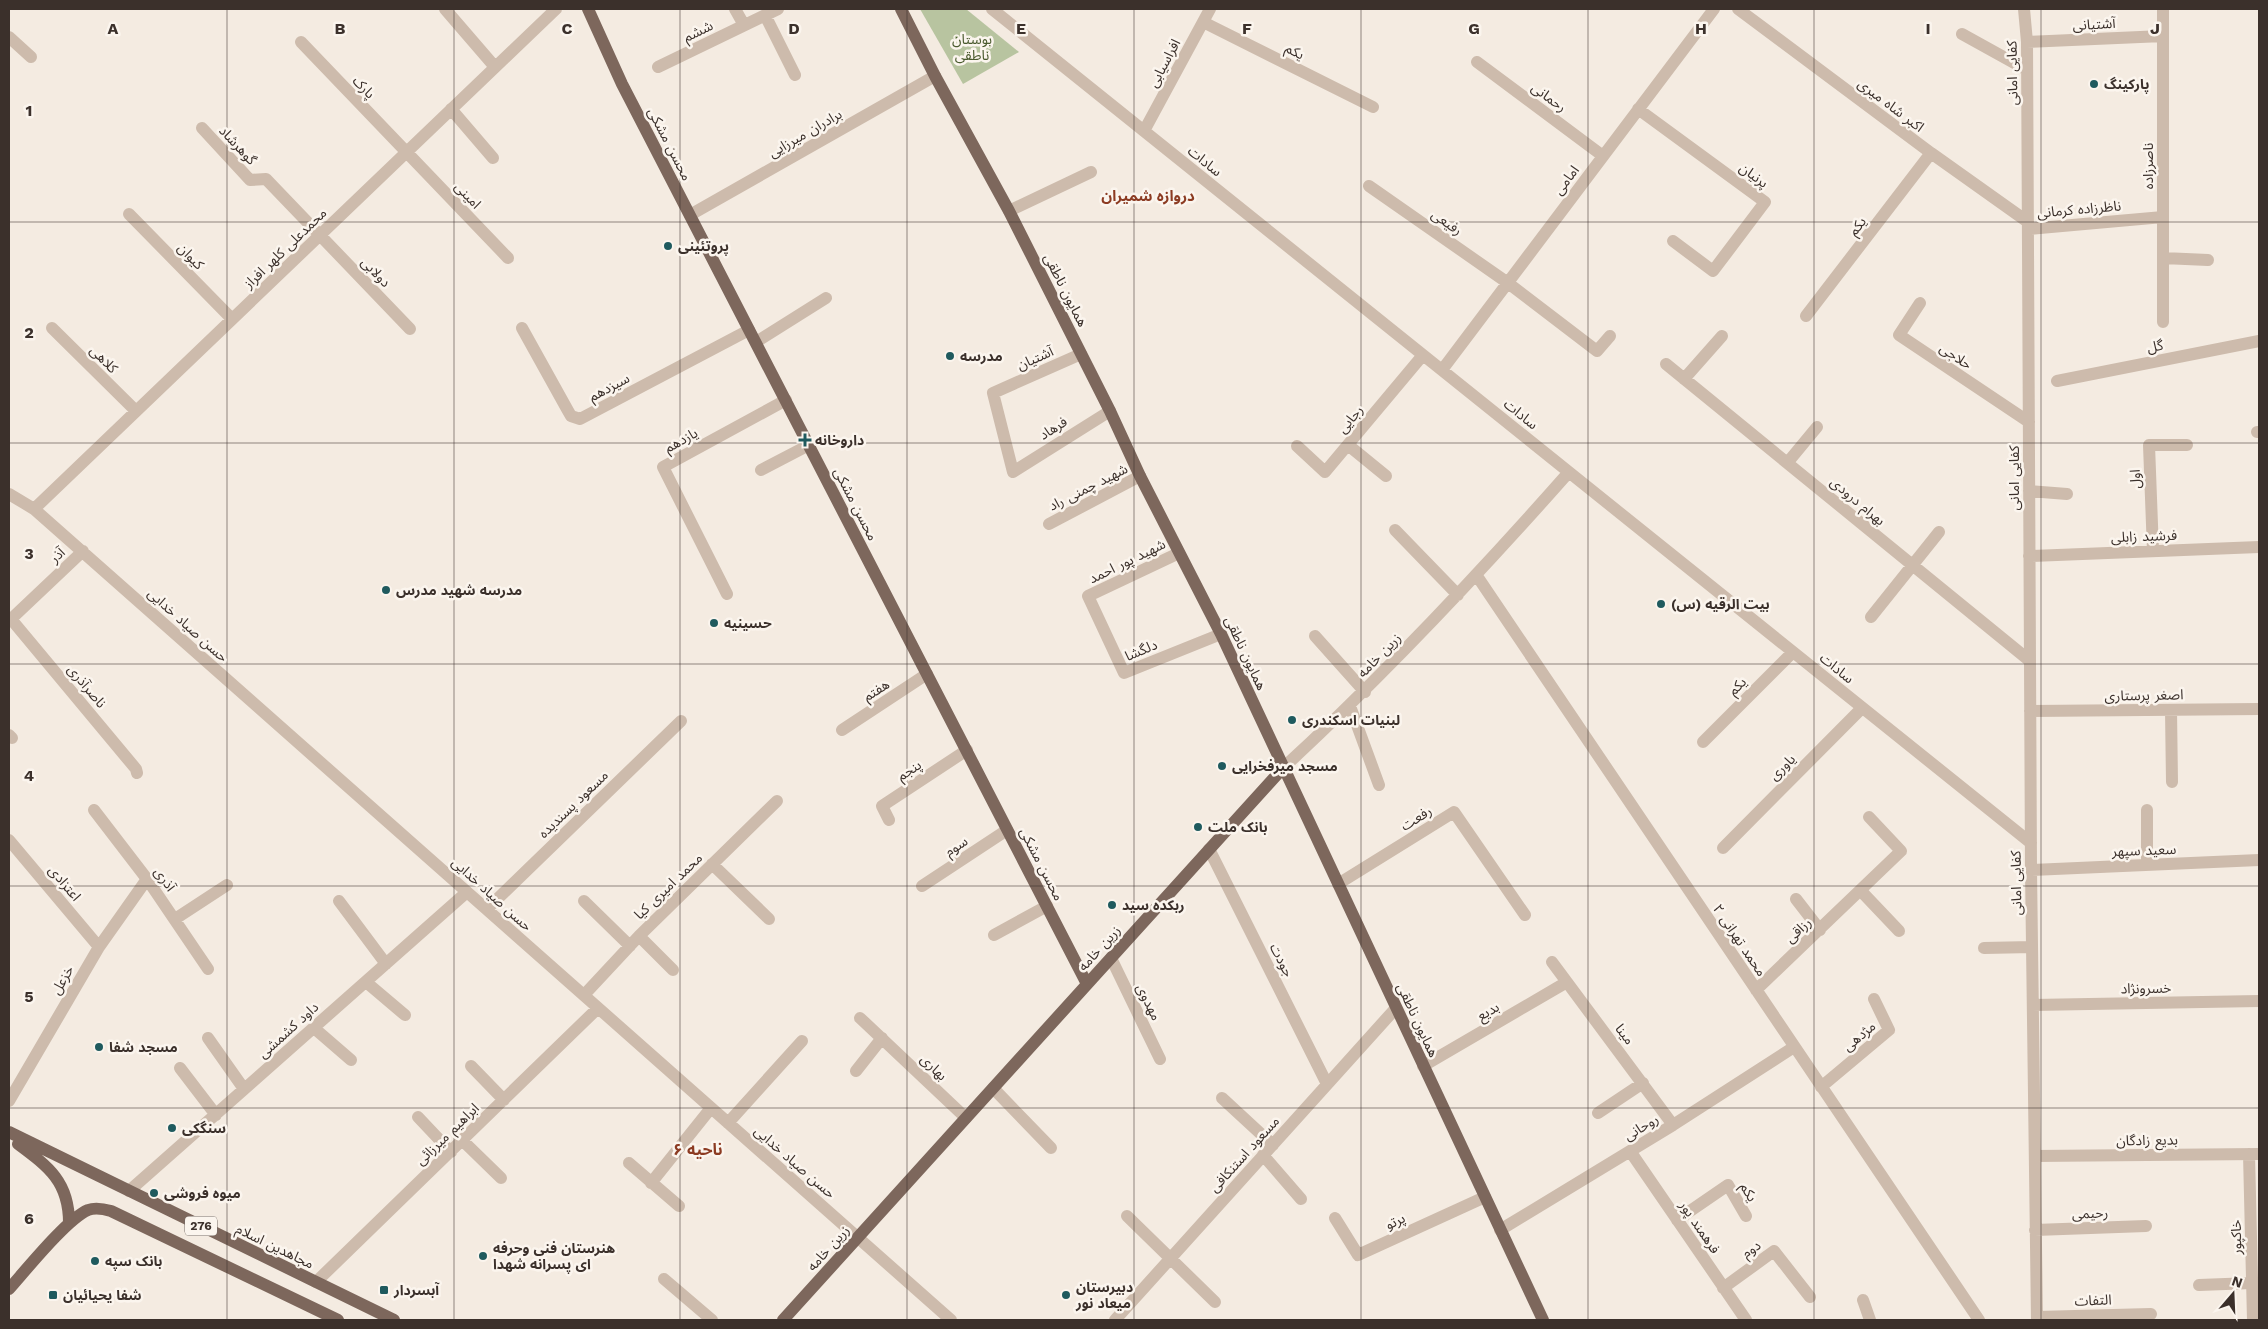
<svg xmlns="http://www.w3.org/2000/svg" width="2268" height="1329" viewBox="0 0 2268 1329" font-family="'Work Sans','Noto Sans Arabic',sans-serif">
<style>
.green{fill:#b8c4a0}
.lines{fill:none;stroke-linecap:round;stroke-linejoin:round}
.minor{stroke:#cdbbac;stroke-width:12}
.major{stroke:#7d675c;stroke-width:12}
.grid{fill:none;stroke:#3b302b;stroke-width:1;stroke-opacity:0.55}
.poi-dot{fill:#1f5a5e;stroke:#fbf5ee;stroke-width:2}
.labels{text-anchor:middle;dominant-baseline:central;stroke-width:5;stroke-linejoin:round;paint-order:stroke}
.shield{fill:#fbf5ee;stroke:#756b66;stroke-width:1}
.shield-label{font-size:12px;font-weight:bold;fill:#3b302b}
.street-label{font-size:14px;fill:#3b302b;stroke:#fbf5ee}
.park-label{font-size:14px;fill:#4a5a2e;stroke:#fbf5ee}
.poi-label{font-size:14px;font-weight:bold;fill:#3b302b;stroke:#fbf5ee;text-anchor:start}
.neighbourhood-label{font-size:15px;font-weight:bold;fill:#8c3b22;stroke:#fbf5ee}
.quarter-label{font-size:16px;font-weight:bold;fill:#8c3b22;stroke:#fbf5ee}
.grid-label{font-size:16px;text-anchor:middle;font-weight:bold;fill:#3b302b;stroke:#fbf5ee;stroke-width:5;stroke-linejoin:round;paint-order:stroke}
</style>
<rect width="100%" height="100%" fill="#f4ebe1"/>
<!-- green -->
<path class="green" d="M920 9H966L1019 52 963 84Z"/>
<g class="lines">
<!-- minor -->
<path class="minor" d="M445 9 495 67
M735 9 744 25
M992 9 2031 843
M1738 9 1931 153 2028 222
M2024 9 2027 42 2031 870 2037 1320
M2163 9V322
M765 15 795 75
M1203 22 1373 107
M1962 34 2027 70
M9 37 31 57
M301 42 508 258
M2027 42 2163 36
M1477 62 1603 156
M658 67 778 9
M451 109 493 158
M1638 109 1765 202 1713 271 1673 241
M202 128 250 180 266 179 410 329
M1144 131 1210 9
M1369 186 1508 283 1597 351 1610 336
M1009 211 1091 172
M129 214 232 319
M690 215 935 76
M2028 229 2163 217
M2163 258 2208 260
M1920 303 1899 335 2029 422
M1806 316 1931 153
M52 328 136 411
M522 328 567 409 571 416 580 419 749 330
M756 342 826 298
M1081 354 993 393 1013 472 1110 411
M1666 364 2030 661
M1442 370 1714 9
M1684 379 1722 336
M2057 381 2259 341
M2257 432H2259
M1348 445 1386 476
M1297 446 1325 472 1423 355
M1788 462 1817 427
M761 470 809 445
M2029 491 2067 494
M9 494 34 509 951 1320
M34 509 556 9
M1049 524 1140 476
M1395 530 1458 595
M2153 551 2149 445H2187
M1179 553 1088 596 1124 673 1221 634
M2029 556 2259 547
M1477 576 1979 1320
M727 594 663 467 786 400
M1871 617 1939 532
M11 619 136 769 137 773
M9 621 83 551
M1315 636 1365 692
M1350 706 1379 785
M2171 710 2172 782
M2030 711 2259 709
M842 730 927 674
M9 735 12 738
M1703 742 1793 652
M1283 768C1384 675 1478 575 1569 472
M94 810 147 879 208 969
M2147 810V865
M889 820 882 806 967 750
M9 840 99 947
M1723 848 1862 708
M1209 849 1327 1084
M712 864 769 919
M2031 870 2259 860
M1338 884 1454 812 1525 915
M922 886 1007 830
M1861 891 1899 931
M1796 899 1820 930
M339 901 386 964
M584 901 630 946
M487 909 681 721
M175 919 227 885
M994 935 1047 906
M639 936 673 970
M1984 948 2032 947
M1111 958 1160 1059
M1552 962 1673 1125
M366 982 405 1015
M1756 990 1901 851 1869 817
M584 995 639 936 777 801
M2033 1005 2259 1001
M860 1018 966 1118
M314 1028 351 1060
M208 1038 244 1089
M471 1066 504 1100
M1423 1066 1567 982
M180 1068 216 1115
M856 1071 882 1038
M1821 1087 1889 1030 1874 999
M993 1088 1051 1148
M1222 1098 1273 1145
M9 1101 99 947 147 879
M1598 1113 1643 1083
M418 1117 451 1152
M728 1123 802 1041
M462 1140 501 1178
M1630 1151 1746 1320
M2249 1154 2253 1320
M1263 1155 1301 1199
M2035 1156 2259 1154
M629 1163 679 1206
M651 1183 711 1108
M129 1191 467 892
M1127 1216 1215 1302
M1335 1218 1358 1255 1485 1197
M1677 1220 1728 1185 1746 1216
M1500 1230 1673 1125 1794 1047
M2035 1230 2146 1226
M664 1279 712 1320
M316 1282 598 1008
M2199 1285 2252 1283
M1723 1288 1774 1251 1810 1297
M1863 1300 1870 1320
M2037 1317 2151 1314
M1115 1320 1396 1008"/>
<!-- major -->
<path class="major" d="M588 9 622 84 1087 984
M901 9 935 76 1009 211 1110 411 1140 476 1221 634 1543 1320
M9 1132 394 1320
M18 1144C49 1167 69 1182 69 1223
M9 1289C26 1270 67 1219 88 1210 96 1207 104 1209 111 1211L338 1320
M783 1320 1283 768"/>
</g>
<!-- grid -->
<path class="grid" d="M227 9V1320M454 9V1320M680 9V1320M907 9V1320M1134 9V1320M1361 9V1320M1588 9V1320M1814 9V1320M2041 9V1320M9 222H2259M9 443H2259M9 664H2259M9 886H2259M9 1108H2259"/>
<!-- markers -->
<g class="poi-dot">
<circle cx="2094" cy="84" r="5"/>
<circle cx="668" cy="246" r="5"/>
<circle cx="950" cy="356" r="5"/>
<path d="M802.5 432.5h5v5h5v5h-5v5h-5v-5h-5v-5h5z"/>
<circle cx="386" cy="590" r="5"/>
<circle cx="1661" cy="604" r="5"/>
<circle cx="714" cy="623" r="5"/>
<circle cx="1292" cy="720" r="5"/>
<circle cx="1222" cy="766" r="5"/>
<circle cx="1198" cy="827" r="5"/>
<circle cx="1112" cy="905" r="5"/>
<circle cx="99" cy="1047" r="5"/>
<circle cx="172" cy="1128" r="5"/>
<circle cx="154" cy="1193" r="5"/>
<circle cx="483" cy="1256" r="5"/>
<circle cx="95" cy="1261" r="5"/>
<rect x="379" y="1285" width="10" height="10" rx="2.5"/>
<rect x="48" y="1290" width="10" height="10" rx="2.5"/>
<circle cx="1066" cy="1295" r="5"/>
</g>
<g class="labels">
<!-- shield labels -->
<rect class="shield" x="185" y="1216.5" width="32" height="19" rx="4"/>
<g class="shield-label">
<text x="201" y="1226">276</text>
</g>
<!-- street labels -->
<g class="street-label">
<text transform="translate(2094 24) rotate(-3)">آشتیانی</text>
<text transform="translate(698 31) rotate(-26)">ششم</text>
<text transform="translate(1295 51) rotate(27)">یکم</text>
<text transform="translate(1164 63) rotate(-62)">افراسیابی</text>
<text transform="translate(2012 73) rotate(-91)">کفایی امانی</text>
<text transform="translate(364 87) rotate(46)">پارک</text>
<text transform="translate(1549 97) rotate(36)">رحمانی</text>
<text transform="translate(1891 105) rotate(37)">اکبر شاه میری</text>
<text transform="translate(805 133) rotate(-30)">برادران میرزایی</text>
<text transform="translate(670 144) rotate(63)">محسن مشکی</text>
<text transform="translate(238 145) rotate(47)">گوهرشاد</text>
<text transform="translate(1205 161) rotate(39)">سادات</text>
<text transform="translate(2148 166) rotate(-90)">ناصرزاده</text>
<text transform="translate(1754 175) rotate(36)">پرنیان</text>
<text transform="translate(1566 180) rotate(-53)">امامی</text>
<text transform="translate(468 195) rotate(46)">امینی</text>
<text transform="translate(2079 209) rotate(-5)">ناظرزاده کرمانی</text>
<text transform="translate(1447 222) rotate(35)">رفیعی</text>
<text transform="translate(1857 226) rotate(-52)">یکم</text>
<text transform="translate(285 248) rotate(-44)">محمدعلی کلهر افراز</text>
<text transform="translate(191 256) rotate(46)">کیوان</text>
<text transform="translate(376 272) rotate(46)">دولابی</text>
<text transform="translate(1066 290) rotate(63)">همایون ناطقی</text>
<text transform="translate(2155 346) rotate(-11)">گل</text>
<text transform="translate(1956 356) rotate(34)">حلاجی</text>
<text transform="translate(1035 358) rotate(-24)">آشتیان</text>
<text transform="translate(104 359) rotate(45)">کلاهی</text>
<text transform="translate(609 387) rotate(-28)">سیزدهم</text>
<text transform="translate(1521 414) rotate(39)">سادات</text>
<text transform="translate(1350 419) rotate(-50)">رجایی</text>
<text transform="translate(1053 428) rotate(-32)">فرهاد</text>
<text transform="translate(681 440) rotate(-29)">یازدهم</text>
<text transform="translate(2014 478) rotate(-90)">کفایی امانی</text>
<text transform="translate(2135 479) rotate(-92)">اول</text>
<text transform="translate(1088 487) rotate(-27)">شهید چمنی راد</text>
<text transform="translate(1858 501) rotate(40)">بهرام درودی</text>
<text transform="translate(856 504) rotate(63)">محسن مشکی</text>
<text transform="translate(2144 536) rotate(-2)">فرشید زابلی</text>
<text transform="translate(57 555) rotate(-43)">آذر</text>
<text transform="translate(1127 561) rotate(-26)">شهید پور احمد</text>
<text transform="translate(188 625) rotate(42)">حسن صیاد خدایی</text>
<text transform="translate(1141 650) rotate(-23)">دلگشا</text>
<text transform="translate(1246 653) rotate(65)">همایون ناطقی</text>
<text transform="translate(1379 655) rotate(-46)">زرین خامه</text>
<text transform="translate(1837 668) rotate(39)">سادات</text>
<text transform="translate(87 686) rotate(50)">ناصرآذری</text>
<text transform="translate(1737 686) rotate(-45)">یکم</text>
<text transform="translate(876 690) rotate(-33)">هفتم</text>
<text transform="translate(2144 695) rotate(-1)">اصغر پرستاری</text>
<text transform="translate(1782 767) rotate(-45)">یاوری</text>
<text transform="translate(909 770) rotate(-33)">پنجم</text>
<text transform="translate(573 804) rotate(-44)">مسعود پسندیده</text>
<text transform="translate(1416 818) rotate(-32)">رفعت</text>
<text transform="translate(956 846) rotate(-34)">سوم</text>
<text transform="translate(2144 850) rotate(-2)">سعید سپهر</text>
<text transform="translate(1042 864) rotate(63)">محسن مشکی</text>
<text transform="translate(165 879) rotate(54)">آذری</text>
<text transform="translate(65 883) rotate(50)">اعتزادی</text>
<text transform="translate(2016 883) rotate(-91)">کفایی امانی</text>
<text transform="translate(668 886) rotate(-44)">محمد امیری کیا</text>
<text transform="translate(492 894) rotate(42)">حسن صیاد خدایی</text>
<text transform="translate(1798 930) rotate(-43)">رزاقی</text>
<text transform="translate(1740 940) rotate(56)">محمد تهرانی ۲</text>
<text transform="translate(1099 948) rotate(-48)">زرین خامه</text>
<text transform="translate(1282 960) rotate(63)">جودت</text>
<text transform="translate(62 980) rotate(-60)">خزعل</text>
<text transform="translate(2146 988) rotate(-1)">خسرونژاد</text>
<text transform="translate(1149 1002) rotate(64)">مهدوی</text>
<text transform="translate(1488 1011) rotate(-30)">بدیع</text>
<text transform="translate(1418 1020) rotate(65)">همایون ناطقی</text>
<text transform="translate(288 1030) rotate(-42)">داود کشمشی</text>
<text transform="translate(1625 1034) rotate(53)">مینا</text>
<text transform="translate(1859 1036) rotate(-40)">مژدهی</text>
<text transform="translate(934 1067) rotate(44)">بهاری</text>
<text transform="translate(1641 1127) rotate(-31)">روحانی</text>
<text transform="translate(447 1134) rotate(-44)">ابراهیم میرزائی</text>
<text transform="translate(2147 1140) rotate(-1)">بدیع زادگان</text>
<text transform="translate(1244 1154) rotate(-48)">مسعود استنکافی</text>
<text transform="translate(795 1162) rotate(41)">حسن صیاد خدایی</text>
<text transform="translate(1749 1192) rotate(59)">یکم</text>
<text transform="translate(2090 1213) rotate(-2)">رحیمی</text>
<text transform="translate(1395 1221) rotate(-25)">پرتو</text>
<text transform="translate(1700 1227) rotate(56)">فرهمند پور</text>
<text transform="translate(2236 1237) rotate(-91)">خاکپور</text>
<text transform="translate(275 1246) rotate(26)">مجاهدین اسلام</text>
<text transform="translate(828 1248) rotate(-48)">زرین خامه</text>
<text transform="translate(1751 1249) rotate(-36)">دوم</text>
<text transform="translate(2093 1300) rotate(-2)">التفات</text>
</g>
<!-- park labels -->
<g class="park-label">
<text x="972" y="39">بوستان<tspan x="972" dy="16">ناطقی</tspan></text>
</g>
<!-- poi labels -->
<g class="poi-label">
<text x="2104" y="84">پارکینگ</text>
<text x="678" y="246">پروتئینی</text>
<text x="960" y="356">مدرسه</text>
<text x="815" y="440">داروخانه</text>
<text x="396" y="590">مدرسه شهید مدرس</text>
<text x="1671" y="604">بیت الرقیه (س)</text>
<text x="724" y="623">حسینیه</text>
<text x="1302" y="720">لبنیات اسکندری</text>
<text x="1232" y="766">مسجد میرفخرایی</text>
<text x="1208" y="827">بانک ملت</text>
<text x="1122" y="905">ربکده سید</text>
<text x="109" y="1047">مسجد شفا</text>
<text x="182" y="1128">سنگکی</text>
<text x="164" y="1193">میوه فروشی</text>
<text x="493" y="1248">هنرستان فنی وحرفه<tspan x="493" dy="16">ای پسرانه شهدا</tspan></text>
<text x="105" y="1261">بانک سپه</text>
<text x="1076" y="1287">دبیرستان<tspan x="1076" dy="16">میعاد نور</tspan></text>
<text x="394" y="1290">آبسردار</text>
<text x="63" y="1295">شفا یحیائیان</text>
</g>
<!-- neighbourhood labels -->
<g class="neighbourhood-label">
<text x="1148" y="196">دروازه شمیران</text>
</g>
<!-- quarter labels -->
<g class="quarter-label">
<text x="698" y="1149">ناحیه ۶</text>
</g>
</g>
<g class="grid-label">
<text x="113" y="34">A</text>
<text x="340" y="34">B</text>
<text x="567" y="34">C</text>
<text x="794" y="34">D</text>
<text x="1021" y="34">E</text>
<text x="1247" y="34">F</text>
<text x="1474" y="34">G</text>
<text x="1701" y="34">H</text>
<text x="1928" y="34">I</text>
<text x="2155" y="34">J</text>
<text x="29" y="116">1</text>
<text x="29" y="338">2</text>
<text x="29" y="559">3</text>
<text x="29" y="781">4</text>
<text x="29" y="1002">5</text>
<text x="29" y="1224">6</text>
</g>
<!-- border -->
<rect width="2268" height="1329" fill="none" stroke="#3b302b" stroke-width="20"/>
<!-- north arrow -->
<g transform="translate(2233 1294) rotate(19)" stroke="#fbf5ee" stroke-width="4" paint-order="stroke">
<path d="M0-4L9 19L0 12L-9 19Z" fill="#3b302b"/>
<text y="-8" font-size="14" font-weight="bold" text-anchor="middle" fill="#3b302b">N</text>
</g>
</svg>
